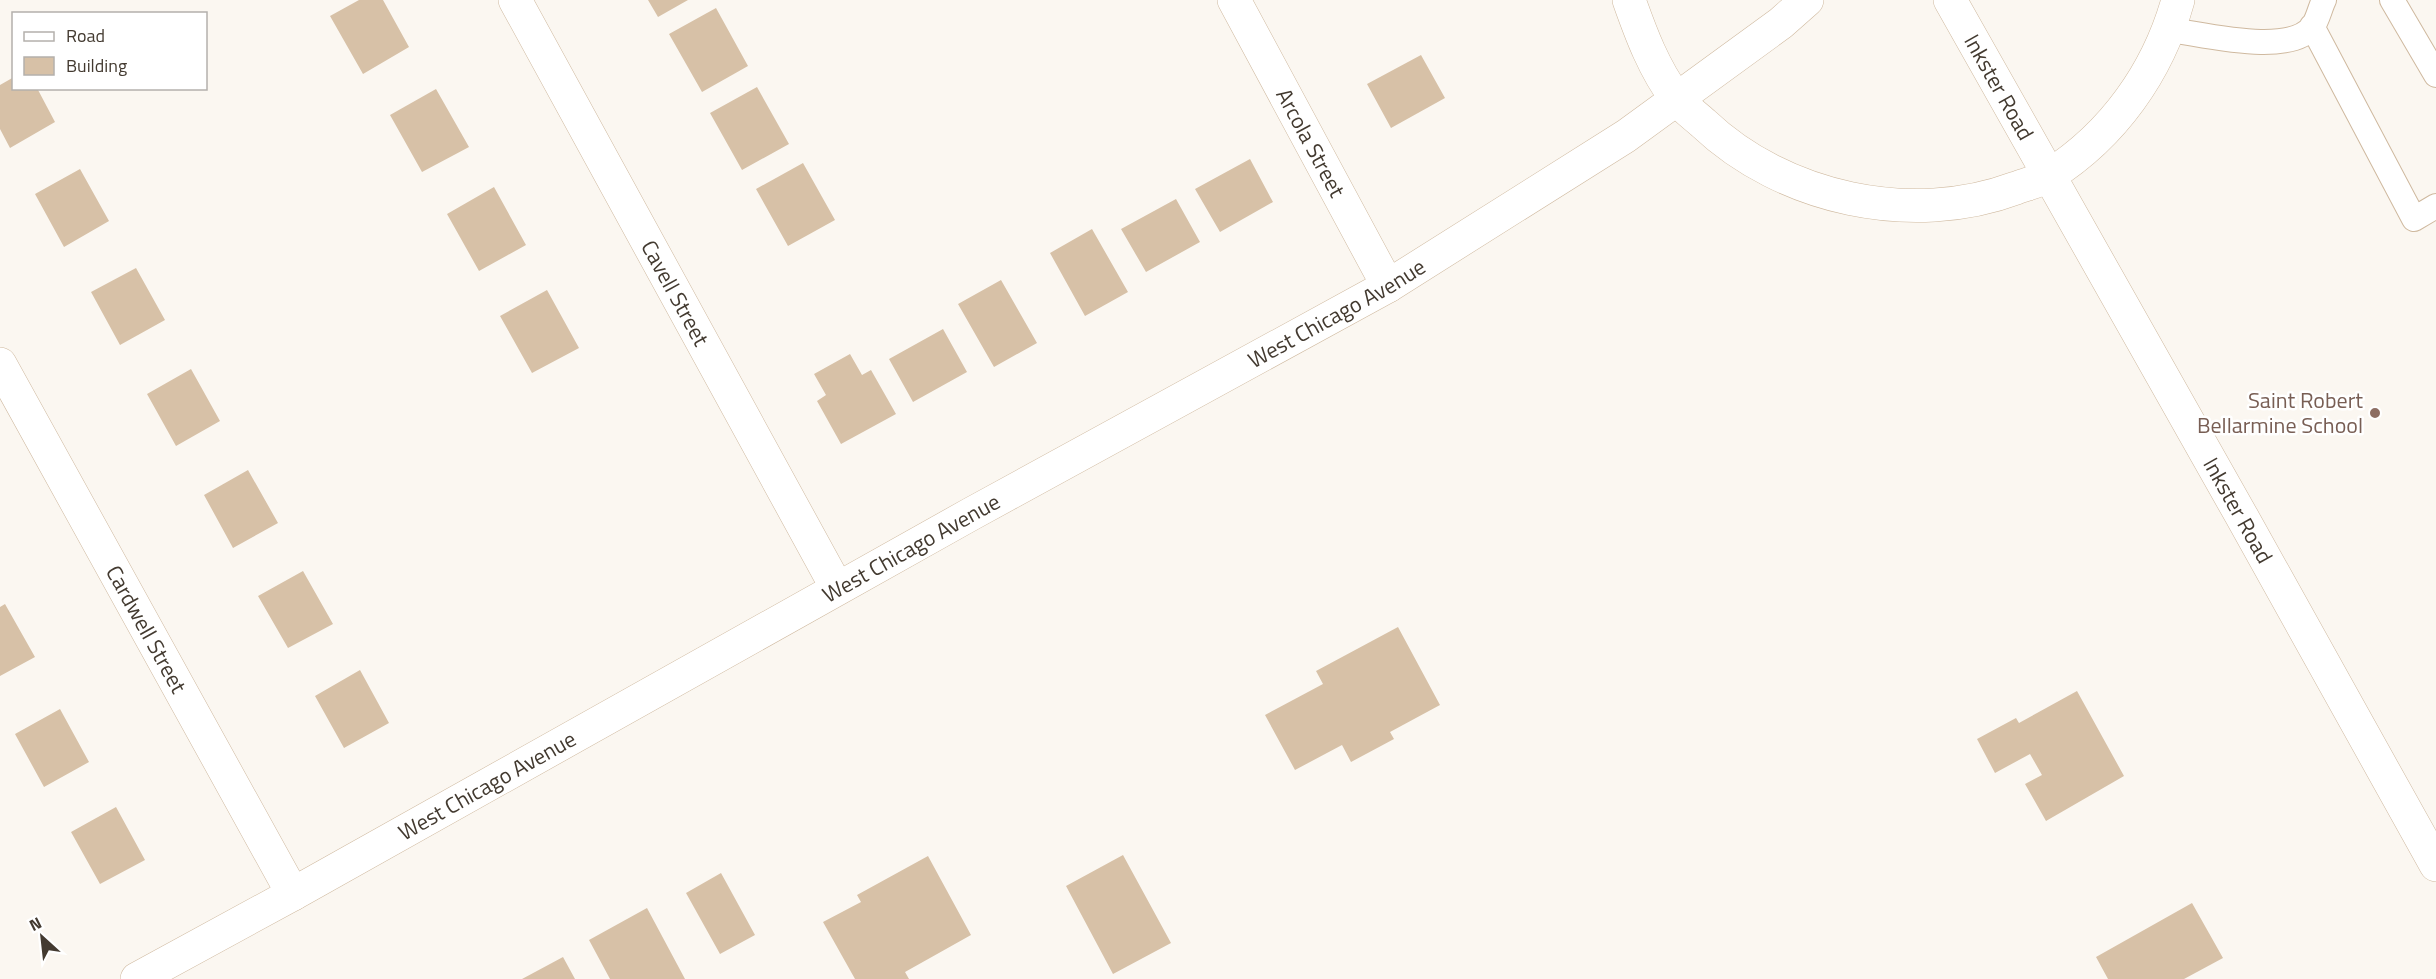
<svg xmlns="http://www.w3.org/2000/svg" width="2436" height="979" viewBox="0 0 2436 979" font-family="'Titillium Web',sans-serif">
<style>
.building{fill:#d7c1a7}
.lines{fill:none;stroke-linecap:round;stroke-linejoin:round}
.service-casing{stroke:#cfb99f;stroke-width:26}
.minor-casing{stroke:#cfb99f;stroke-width:34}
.tertiary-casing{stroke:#cfb99f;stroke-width:34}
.secondary-casing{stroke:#cfb99f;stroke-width:34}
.service{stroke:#fff;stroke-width:24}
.minor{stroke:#fff;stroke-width:33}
.tertiary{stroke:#fff;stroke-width:33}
.secondary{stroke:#fff;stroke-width:33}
.education-dot{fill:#8d6e63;stroke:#fff;stroke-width:2}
.labels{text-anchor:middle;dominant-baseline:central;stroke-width:5;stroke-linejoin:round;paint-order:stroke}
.street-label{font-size:22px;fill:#433a30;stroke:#fff}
.education-label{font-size:22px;fill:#785e54;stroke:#fff;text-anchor:end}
</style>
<rect width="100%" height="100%" fill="#fbf7f1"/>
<!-- building -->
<path class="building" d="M359 0H383L409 47 363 74 330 16Z
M648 0H688L658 17Z
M716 8 748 66 702 92 669 34Z
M1421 55 1445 98 1391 128 1367 84Z
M14 77V88H37L55 122 10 148 0 129V85Z
M757 87 789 144 742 170 710 113Z
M436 89 469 147 422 172 390 115Z
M1250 159 1273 202 1220 232 1195 189Z
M803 163 835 220 788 246 756 189Z
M80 169 109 221 64 247 35 194Z
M494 187 526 245 479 271 447 214Z
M1176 199 1200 242 1146 272 1121 229Z
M1092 229 1128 292 1085 316 1050 253Z
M136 268 165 320 120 345 91 292Z
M1001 280 1037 343 994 367 958 304Z
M547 290 579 348 532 373 500 316Z
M943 329 967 372 913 402 889 359Z
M850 354 862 375 871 370 896 414 841 444 817 401 826 395 814 374Z
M191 369 220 421 176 446 147 394Z
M248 470 278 523 233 548 204 495Z
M303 571 333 624 288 648 258 596Z
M5 604 35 657 0 676V607Z
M1398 627 1440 705 1390 732 1394 739 1351 762 1342 745 1295 770 1265 715 1323 684 1316 671Z
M360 670 389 723 344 748 315 696Z
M2077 691 2124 776 2046 821 2025 784 2042 775 2030 754 1995 773 1977 739 2016 718 2019 723Z
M60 709 89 762 44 787 15 734Z
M116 807 145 860 100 884 71 832Z
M1123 855 1171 943 1113 974 1066 886Z
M928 856 971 935 905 972 909 979H855L823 922 861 902 857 895Z
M721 873 755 935 720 954 686 893Z
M2192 903 2223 958 2184 979H2108L2096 957Z
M647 908 685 979H610L589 940Z
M563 957 575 979H522Z"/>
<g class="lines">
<!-- service casing -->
<g class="service-casing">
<path id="service" d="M2392 0 2436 75
M2312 26 2414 219 2436 206
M2170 30C2203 34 2290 57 2313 26 2318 19 2320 8 2324 0"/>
</g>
<!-- minor casing -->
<g class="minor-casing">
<g id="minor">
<path id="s1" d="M515 0 837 588"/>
<path id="s2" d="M1234 0 1388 286"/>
<path id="s3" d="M0 364 293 894"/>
</g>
</g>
<!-- tertiary casing -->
<g class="tertiary-casing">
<g id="tertiary">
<path id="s4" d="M137 979 293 894 971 514 1388 286 1626 136 1781 23 1807 0"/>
</g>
</g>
<!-- secondary casing -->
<g class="secondary-casing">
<g id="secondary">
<path d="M1629 0C1641 34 1654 69 1676 98 1683 107 1694 115 1703 123 1783 199 1912 227 2016 188 2027 184 2040 181 2050 175 2113 135 2158 72 2178 0"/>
<path id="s5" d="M1950 0 2241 515 2436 865"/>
</g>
</g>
<!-- service -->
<use href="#service" class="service"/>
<!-- minor -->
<use href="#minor" class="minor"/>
<!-- tertiary -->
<use href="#tertiary" class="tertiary"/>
<!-- secondary -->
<use href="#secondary" class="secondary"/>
</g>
<!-- markers -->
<circle class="education-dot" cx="2375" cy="413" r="6"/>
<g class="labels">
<!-- street labels -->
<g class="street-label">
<text stroke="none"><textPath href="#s5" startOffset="100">Inkster Road</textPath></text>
<text stroke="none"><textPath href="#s2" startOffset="162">Arcola Street</textPath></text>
<text stroke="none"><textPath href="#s1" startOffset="334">Cavell Street</textPath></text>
<text stroke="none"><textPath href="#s4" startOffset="1372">West Chicago Avenue</textPath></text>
<text stroke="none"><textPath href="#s5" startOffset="586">Inkster Road</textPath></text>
<text stroke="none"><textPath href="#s4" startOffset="886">West Chicago Avenue</textPath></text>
<text stroke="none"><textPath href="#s3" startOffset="303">Cardwell Street</textPath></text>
<text stroke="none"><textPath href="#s4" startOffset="400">West Chicago Avenue</textPath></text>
</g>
<!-- education labels -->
<g class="education-label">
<text x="2363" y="400">Saint Robert<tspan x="2363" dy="25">Bellarmine School</tspan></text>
</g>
</g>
<!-- legend -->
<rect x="12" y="12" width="195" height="78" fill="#ffffff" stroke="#b4b0ac" stroke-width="1.5"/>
<rect x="24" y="32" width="30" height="9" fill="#ffffff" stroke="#b4b0ac" stroke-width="1.5"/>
<text x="66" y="42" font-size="18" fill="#433a30">Road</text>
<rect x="24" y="57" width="30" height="18" fill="#d7c1a7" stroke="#b4b0ac" stroke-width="1.5"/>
<text x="66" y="72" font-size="18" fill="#433a30">Building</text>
<!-- north arrow -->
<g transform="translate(42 937) rotate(333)" stroke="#ffffff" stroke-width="4.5" paint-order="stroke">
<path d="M0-4.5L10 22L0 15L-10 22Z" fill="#433a30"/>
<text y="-9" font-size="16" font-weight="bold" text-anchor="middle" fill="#433a30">N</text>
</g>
</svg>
